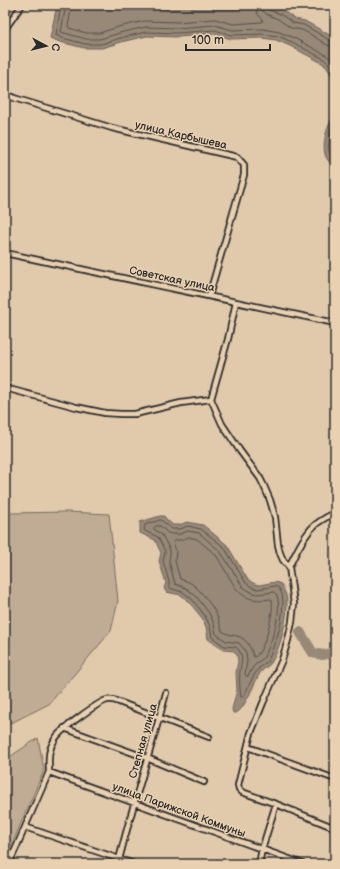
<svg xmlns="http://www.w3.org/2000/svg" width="340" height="869" viewBox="0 0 340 869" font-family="'Balsamiq Sans',sans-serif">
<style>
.green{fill:#c0ac94;stroke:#766c60}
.water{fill:#978877;stroke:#6c6359}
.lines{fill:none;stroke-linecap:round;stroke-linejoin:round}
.shore{stroke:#565049;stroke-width:1}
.river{stroke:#978877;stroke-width:10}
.street-casing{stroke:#2b2b2b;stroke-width:8}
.street{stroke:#e9d0b1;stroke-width:4.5}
.labels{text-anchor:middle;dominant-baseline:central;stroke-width:3;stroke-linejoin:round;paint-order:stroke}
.street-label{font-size:11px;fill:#2b2b2b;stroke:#e9d0b1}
</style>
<rect width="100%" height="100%" fill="#e1c9ac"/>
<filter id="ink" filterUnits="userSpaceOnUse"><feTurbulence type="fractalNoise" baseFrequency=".025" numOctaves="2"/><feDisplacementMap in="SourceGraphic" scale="8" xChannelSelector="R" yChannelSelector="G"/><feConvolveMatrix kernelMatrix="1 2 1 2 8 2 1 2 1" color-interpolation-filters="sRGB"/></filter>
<g filter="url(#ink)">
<!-- green -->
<path class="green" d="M5 510 11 513 67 512 109 514 118 601 111 631 49 704 5 726Z
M38 738 44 770 5 860V760Z"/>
<!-- water -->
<path class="water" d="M57 5H260L269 6 282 10 295 19 305 21 335 38V79L333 77 327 68 322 63 290 46 276 40 262 38 231 39 215 34 178 37 147 36 125 41 102 48H84L60 42 50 38Z
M335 115V169C332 165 328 161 326 157 321 145 327 124 335 115Z
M160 516H164L167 520 173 525H179L187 522 203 525 227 545 248 580 255 584 259 585 275 582 281 584C284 590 287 595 287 601 288 617 280 650 271 663 269 666 266 667 264 669 261 671 258 676 257 679 253 687 245 706 239 711 237 713 236 713 233 713L232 709 237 690 236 672 238 661 237 655 234 651 223 650 208 639 206 627 202 618 189 602 181 595 166 592 164 588 166 583 159 561 161 553 155 540 140 533V522Z"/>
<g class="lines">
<!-- shore -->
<path class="shore" d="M61 5 56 35 62 38 85 44H101L124 37 146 32 177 33 215 30 231 35 263 34 278 36 292 42 324 59 331 66 335 73
M66 5 61 32 86 39H100L123 32 146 27 177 28 215 25 232 30 263 29 279 32 294 38 326 55 335 63
M72 5 68 26 69 28 86 33H99L122 26 145 21 177 22 215 19 233 24 262 22 263 20 257 13 256 5
M262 5V10L266 14 278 19 291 28 302 30 310 34 327 45 335 47
M267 5V8L269 10 280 14 293 23 304 25 321 35 329 40 335 42
M335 122C332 126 331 129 330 134 328 147 327 151 335 162
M161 520 172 529H180L188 526 201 529 224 547 246 583 253 588 258 589 275 586 279 588 282 594 283 602 282 615 280 628 271 653 268 661 260 667 254 675 243 697H241C240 693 239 677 240 671 241 661 245 656 236 647L224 646 212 637 210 626 205 616 192 599 183 592 169 588V582L163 561 165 553V551L158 537 145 531 144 529 145 525Z
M156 526H160L168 533 171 534H180L188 531 199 533 220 551 243 587 251 592 257 594 274 592C286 600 271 646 264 657 262 660 259 661 257 663 253 666 250 672 248 676H246L245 674 247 661 246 653 244 649 239 643 226 641 216 634 214 624 209 613 196 596 186 588 175 584 169 561 170 554V550L162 535 154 529V528Z
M189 537 197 539 216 555 235 587C245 600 255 601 270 599L272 600C274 612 265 650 255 657L253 656C251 647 246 638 237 636 230 634 228 635 222 631 220 624 218 616 214 610 209 601 198 587 189 582 186 581 183 580 180 579L175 561 176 551 173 542 175 540H181Z"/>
<!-- river -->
<path class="river" d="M300 632 313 653 323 655 335 652"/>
<!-- street casing -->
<g class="street-casing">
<path id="street" d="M5 29 22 5
M5 94 14 98 112 128 237 157 244 165V175L209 296
M5 253 335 323
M236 302 228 339 211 399 222 424 240 451 260 478 264 486 270 500 275 517 278 545 280 553 283 560 289 567C295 554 304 535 314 526 320 520 328 517 335 512
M5 388 76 407 105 413 121 414H135L181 403 211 399
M289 567 294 604 292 622 288 640 282 660 263 703 251 733 238 785 239 789 242 792 276 804 335 828
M64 728 147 758 204 782
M248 747 335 779
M49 772 303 864
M25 827 134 864
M9 864 49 772C49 759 47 752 55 739 60 730 97 703 107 700 112 699 115 700 119 702L209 737
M118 864C132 806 151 750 166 693
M259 864 262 849 276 804"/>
</g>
<!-- street -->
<use href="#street" class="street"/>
</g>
</g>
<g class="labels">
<!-- street labels -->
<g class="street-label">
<text transform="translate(181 135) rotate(13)">улица Карбышева</text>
<text transform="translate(172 279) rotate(12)">Советская улица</text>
<text transform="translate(143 741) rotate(-74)">Степная улица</text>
<text transform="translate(179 810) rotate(20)">улица Парижской Коммуны</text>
</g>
</g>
<!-- margin -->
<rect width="340" height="869" fill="none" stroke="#e9d0b1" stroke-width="20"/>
<rect x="10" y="10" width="320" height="849" fill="none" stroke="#2b2b2b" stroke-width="1.5" filter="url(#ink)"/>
<!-- north arrow -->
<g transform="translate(46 46) rotate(97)" stroke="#e9d0b1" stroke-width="3" paint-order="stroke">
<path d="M0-3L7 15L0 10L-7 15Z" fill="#2b2b2b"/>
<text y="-6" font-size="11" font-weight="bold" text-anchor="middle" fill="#2b2b2b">С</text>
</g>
<!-- scale -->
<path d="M186 44v6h84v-6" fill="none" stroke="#2b2b2b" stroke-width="2"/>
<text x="192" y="44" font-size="12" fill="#2b2b2b" stroke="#e9d0b1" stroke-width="3" paint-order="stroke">100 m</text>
</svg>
